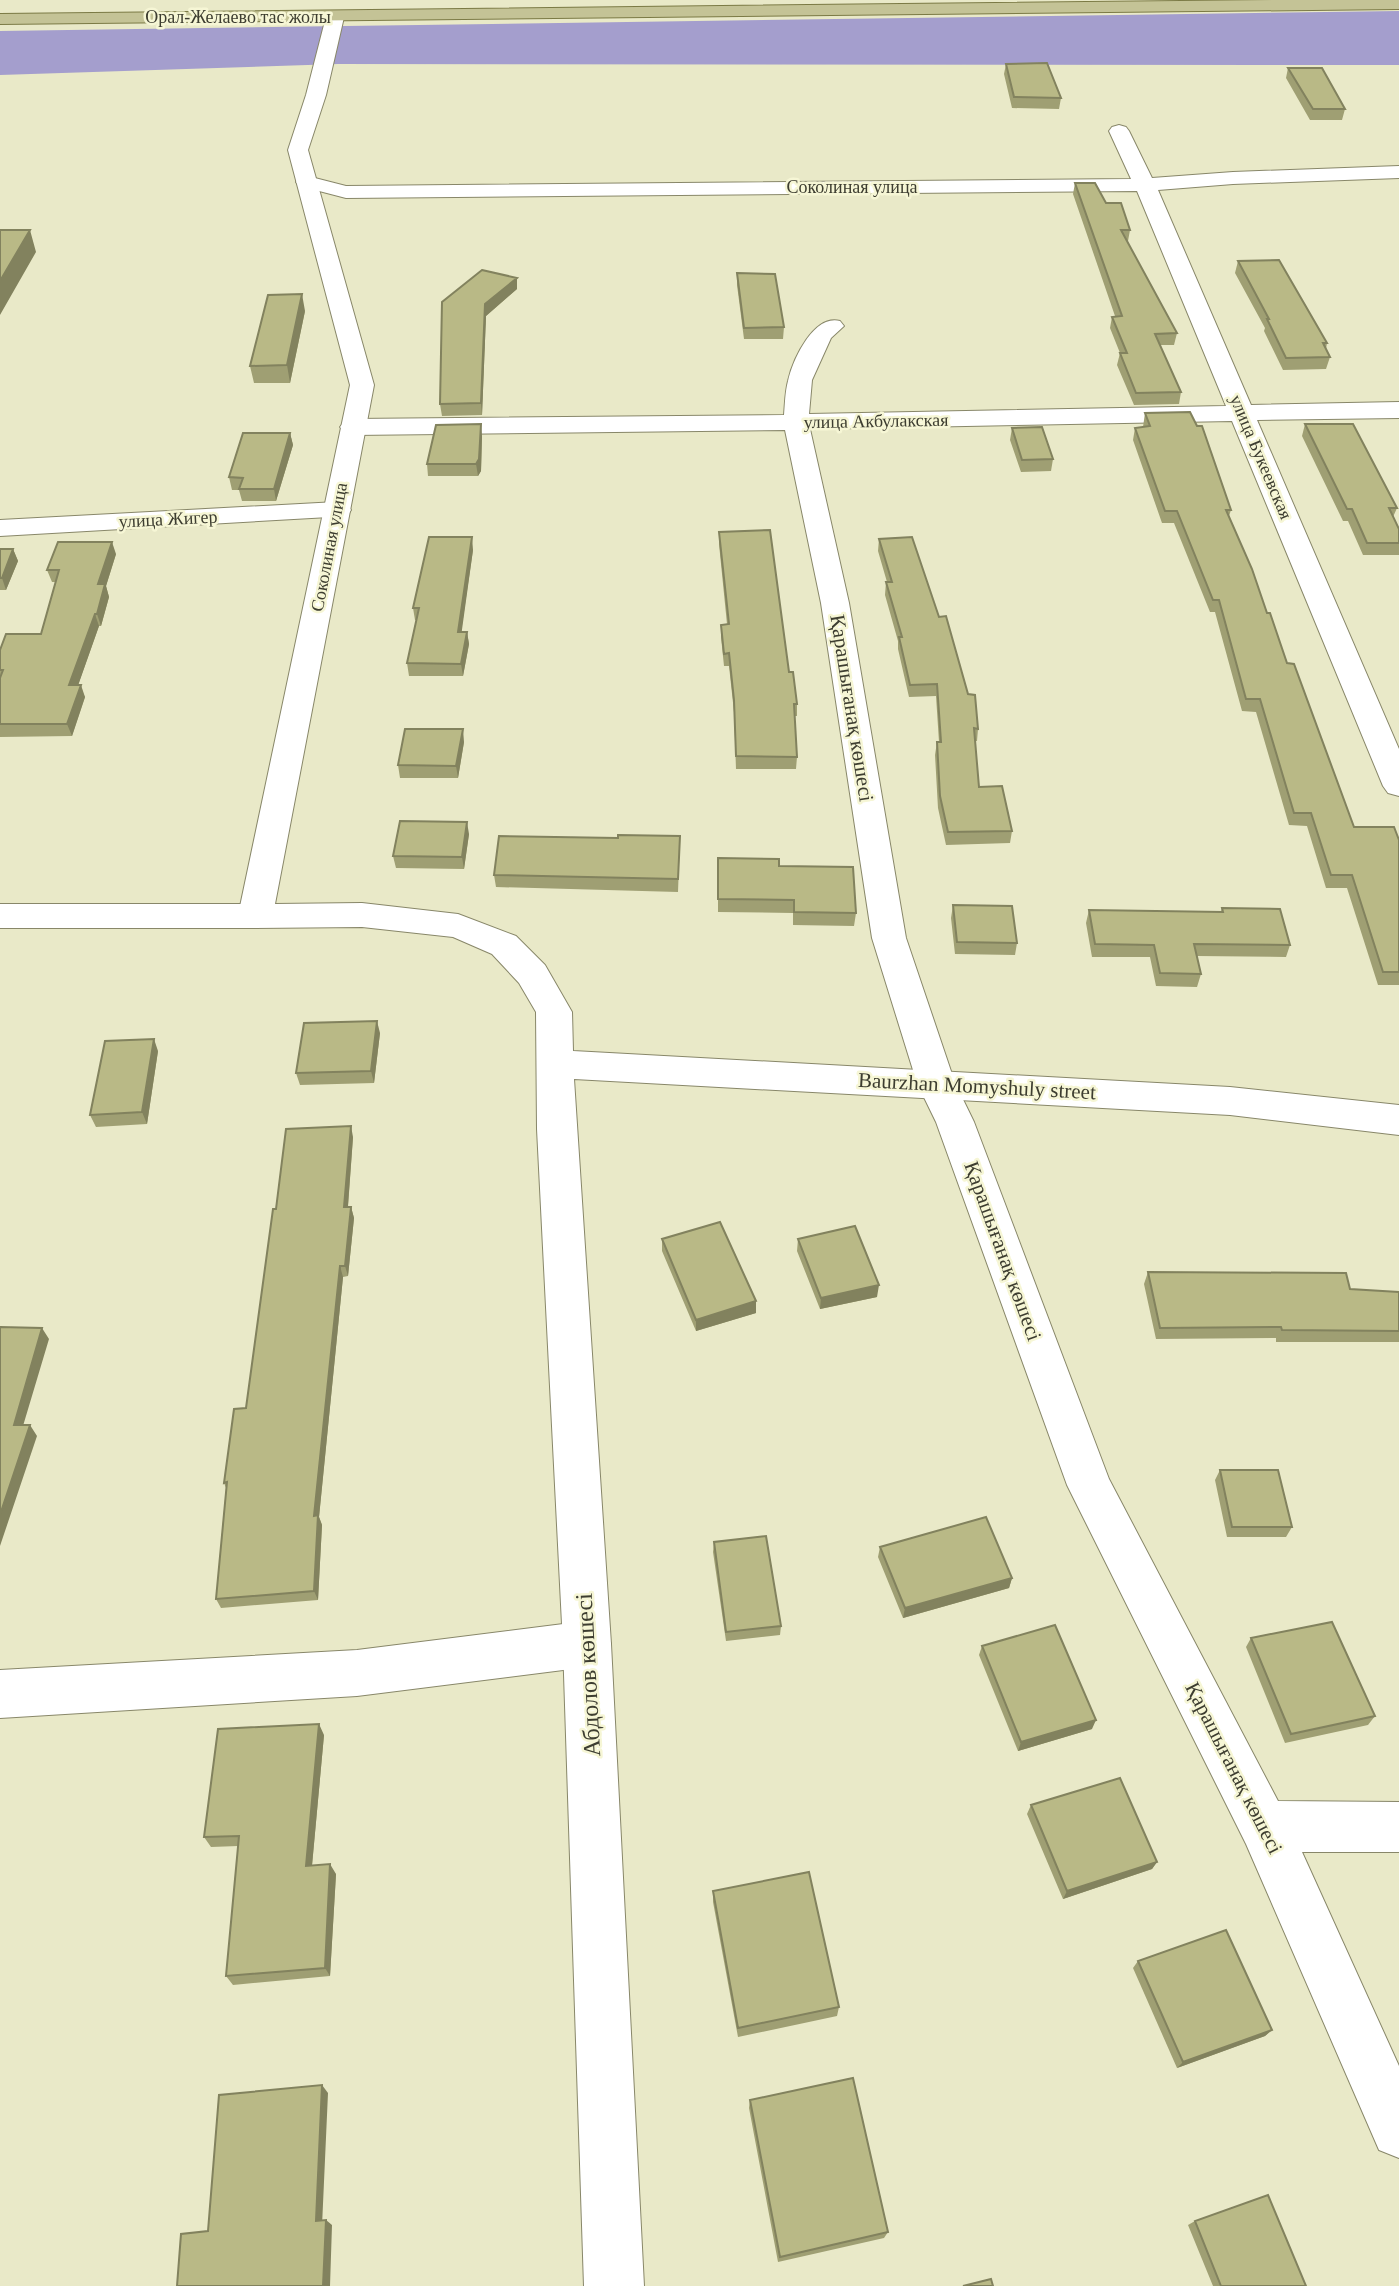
<svg xmlns="http://www.w3.org/2000/svg" width="1399" height="2286" viewBox="0 0 1399 2286" font-family="'Times New Roman',serif">
<style>
.forest{fill:#a49ecd}
.lines{fill:none;stroke-linecap:round;stroke-linejoin:round}
.minor-casing{stroke:#888769;stroke-width:2}
.tertiary-casing{stroke:#888769;stroke-width:2}
.primary-casing{stroke:#7b7a45;stroke-width:2}
.minor{fill:#fff;fill-rule:evenodd}
.tertiary{fill:#fff;fill-rule:evenodd}
.primary{fill:#c4c396;fill-rule:evenodd}
.wall{fill:#9f9f73}
.shaded-wall{fill:#82825e}
.building{fill:#b9b986;stroke:#82825e;stroke-width:2}
.labels{text-anchor:middle;dominant-baseline:central;stroke-width:5;stroke-linejoin:round;paint-order:stroke}
.far-street-label{font-size:18px;fill:#3d3d30;stroke:#f6f6d5}
.street-label{font-size:21px;fill:#3d3d30;stroke:#f6f6d5}
.near-street-label{font-size:24px;fill:#3d3d30;stroke:#f6f6d5}
</style>
<rect width="100%" height="100%" fill="#e9e9c8"/>
<!-- forest -->
<path class="forest" d="M1399 11V65L338 64 0 75V31Z"/>
<g class="lines">
<!-- minor casing -->
<g class="minor-casing">
<path id="minor" d="M1119 125 1126 127 1129 131 1152 178 1233 172 1399 166V178L1233 184 1158 190 1251 405 1399 402V418L1257 420 1399 749V796L1388 793 1383 786 1232 421 810 429 849 603 906 938 955 1083 974 1122 1109 1479 1278 1801 1399 1802V1852H1302L1399 2066V2158L1379 2150 1246 1844 1067 1485 936 1122 917 1083 872 938 821 603 785 430 353 435 344 432 340 427 344 422 353 419 784 415C785 404 785 392 788 381 793 359 814 314 840 321L844 326 831 338 812 380 809 414 1226 406 1137 191 346 198 300 186 296 182 300 178 307 176 346 186 1131 179 1109 131 1112 127Z
M337 502 347 504 351 510 347 516 0 536V520Z
M0 904H255L267 908 272 916 267 924 255 928H0Z
M587 1621 604 1628 611 1644 604 1660 587 1667 357 1696 0 1718V1670L357 1650Z"/>
</g>
<!-- tertiary casing -->
<g class="tertiary-casing">
<path id="tertiary" d="M335 12 344 17 326 95 308 150 374 385 275 904 362 903 458 914 516 936 545 965 572 1012 573 1051 1230 1087 1399 1105V1135L1230 1115 574 1079 611 1644 644 2286H584L563 1644 537 1129 536 1012 519 983 492 954 453 937 362 927 255 928 243 924 238 916 350 385 288 150 306 95 326 17Z"/>
</g>
<!-- primary casing -->
<g class="primary-casing">
<path id="primary" d="M1272 0H1399V9L0 24V14Z"/>
</g>
<!-- minor -->
<use href="#minor" class="minor"/>
<!-- tertiary -->
<use href="#tertiary" class="tertiary"/>
<!-- primary -->
<use href="#primary" class="primary"/>
</g>
<!-- wall -->
<path class="wall" d="M1006 64 1061 98 1059 109 1012 108 1004 74Z
M1288 68 1345 109 1342 120H1310L1286 78Z
M1075 183 1106 203 1130 230 1128 241H1127L1177 333 1174 345H1160L1181 392 1179 404 1134 405 1117 365 1120 353 1110 328 1112 317 1115 316 1073 194Z
M1238 261 1327 343 1326 349 1330 357 1326 369 1283 370 1264 331 1265 328 1235 273Z
M737 273 784 327 783 339H744L737 285Z
M517 289 486 316 482 415 442 416 440 404 442 302Z
M305 311 290 383H254L250 366Z
M1145 413 1231 510 1229 516 1287 663 1354 827 1399 840V985H1378L1347 888H1326L1307 826 1289 825 1256 712 1242 711 1215 612H1210L1174 523H1162L1133 440 1135 428 1143 427Z
M1305 424 1397 508 1393 517 1399 529V555H1363L1348 521H1343L1302 436Z
M1012 428 1053 459 1051 471 1021 472 1010 440Z
M290 433 293 445 276 501H242L239 490H232L229 477Z
M482 436 481 471 478 476H428L427 464Z
M719 532 789 672 797 704V716H794L797 757 796 769H736L734 712 729 666H724L721 637V625L727 624 719 544Z
M879 539 939 617 968 694 978 729 977 741H975L979 787 1012 831 1010 843 946 845 938 808 935 755 937 742H939L936 696 909 697 898 649V641L885 595 886 582H887L878 551Z
M0 549H13L18 561 6 590H0Z
M473 550 461 632H467L469 644 463 676H409L407 663 416 620H415L413 608Z
M116 554 106 586 109 597 101 626H99L78 685 85 697 72 736 0 737V650L41 634 56 582H52L47 570Z
M464 742 458 778H400L398 765Z
M469 834 464 869 396 868 393 856Z
M680 836 678 892 496 887 494 875 618 838Z
M718 858 779 866 856 913 854 926 793 925V913L718 912Z
M953 905 1017 943 1015 955 955 954 951 918Z
M1222 908 1290 945 1286 957 1197 956 1201 974 1197 987 1156 986 1150 957H1092L1086 923 1089 910 1221 912Z
M380 1033 374 1083 300 1085 296 1073Z
M158 1051 147 1124 96 1127 90 1115Z
M353 1137 348 1207H351L354 1218 348 1276 343 1277 319 1517 322 1525 318 1600 221 1608 216 1599 226 1488 224 1483 246 1408 276 1209Z
M662 1239 756 1313 696 1331 662 1251Z
M798 1239 877 1297 820 1309 797 1251Z
M1148 1272 1350 1289 1399 1292V1342H1276V1338L1156 1339 1144 1284Z
M1220 1470 1292 1527 1286 1537H1227L1215 1480Z
M714 1542 781 1626 780 1635 726 1641 713 1552Z
M880 1547 1012 1578 1009 1588 903 1618 878 1557Z
M1251 1638 1375 1716 1368 1725 1285 1743 1246 1647Z
M982 1646 1092 1729 1018 1751 979 1655Z
M324 1735 312 1866 336 1874 330 1976 233 1985 226 1976 238 1846 211 1847 204 1837Z
M1031 1805 1157 1862 1152 1869 1063 1899 1027 1814Z
M713 1891 839 2007 837 2016 738 2037 713 1902Z
M1138 1961 1272 2030 1265 2036 1177 2068 1133 1968Z
M750 2100 888 2232 884 2238 778 2262 749 2108Z
M1195 2221 1306 2286H1213L1188 2225Z"/>
<!-- shaded-wall -->
<path class="shaded-wall" d="M30 230 36 252 0 315V281Z
M517 278V289L486 316 482 415 481 403 485 304Z
M302 294 305 311 290 383 287 365Z
M481 424 482 436 481 471 478 476 476 464Z
M290 433 293 445 276 501 274 489Z
M472 537 473 550 460 644 458 632Z
M112 542 116 554 106 586 109 597 101 626 97 614 98 584Z
M13 549 18 561 6 590 2 578Z
M95 614 99 626 74 697 69 685Z
M467 632 469 644 463 676 461 664Z
M81 685 85 697 72 736 67 724Z
M463 729 464 742 458 778 456 766Z
M467 822 469 834 464 869 462 857Z
M377 1021 380 1033 374 1083 371 1071Z
M154 1039 158 1051 147 1124 142 1112Z
M351 1126 353 1137 347 1218 344 1207Z
M351 1207 354 1218 348 1276 345 1266Z
M340 1266 343 1277 319 1517 322 1525 318 1600 314 1591V1516Z
M879 1285 877 1297 820 1309 821 1298Z
M756 1301V1313L696 1331V1320Z
M42 1328 49 1339 20 1436 14 1425Z
M30 1425 37 1436 0 1546V1515Z
M1012 1578 1009 1588 903 1618 905 1608Z
M1096 1720 1092 1729 1018 1751 1021 1742Z
M319 1724 324 1735 311 1876 306 1866Z
M1157 1862 1152 1869 1063 1899 1067 1891Z
M330 1864 336 1874 330 1976 325 1968Z
M1272 2030 1265 2036 1177 2068 1183 2062Z
M322 2085 328 2093 322 2226 316 2221Z
M326 2220 332 2225 330 2286H323Z"/>
<!-- building -->
<path class="building" d="M1047 63 1061 98 1014 97 1006 64Z
M1288 68H1322L1345 109H1313Z
M1075 183H1095L1106 203H1121L1130 230H1121L1177 333 1155 334 1181 392 1136 393 1120 353H1127L1112 317 1122 316Z
M0 230H30L0 281Z
M1279 260 1327 343H1323L1330 357 1286 358 1267 319H1269L1238 261Z
M482 270 517 278 485 304 481 403 440 404 442 302Z
M737 273 775 274 784 327 744 328Z
M302 294 287 365 250 366 268 295Z
M1190 412 1197 426H1202L1231 510H1226L1252 569 1267 613H1270L1287 663 1294 664 1354 827H1394L1399 840V972H1383L1352 875H1331L1311 813H1294L1260 699H1246L1219 600H1213L1177 511H1165L1135 428 1150 426 1145 413Z
M481 424 479 459 476 464H427L436 425Z
M1305 424H1353L1397 508H1389L1399 529V543H1367L1352 509H1347Z
M1042 427 1053 459 1022 460 1012 428Z
M243 433H290L274 489H239L243 478 229 477Z
M770 530 789 672H793L797 704H794L797 757 736 756 734 700 729 653 724 654 721 625 729 624 719 532Z
M429 537H472L458 632H467L461 664 407 663 419 608H413Z
M912 537 939 617 946 616 968 694 975 695 978 729 974 728 979 787 1002 786 1012 831 948 832 940 796 937 742H941L937 684 910 685 899 637H902L886 582H892L879 539Z
M58 542H112L98 584H105L97 614H95L69 685H81L67 724H0V678L3 670H0V650L6 634H41L59 570H47Z
M0 549H13L2 578H0Z
M405 729H463L456 766 398 765Z
M400 821 467 822 462 857 393 856Z
M618 835 680 836 678 879 494 875 499 836 618 838Z
M718 858 779 859V866L853 867 856 913 794 912V900L718 899Z
M953 905 1012 906 1017 943 957 942Z
M1222 908 1280 909 1290 945 1194 944 1201 974 1160 973 1154 945 1095 944 1089 910 1223 912Z
M377 1021 371 1071 296 1073 304 1023Z
M154 1039 142 1112 90 1115 105 1041Z
M351 1126 344 1207H351L345 1266H340L314 1516 318 1515 314 1591 216 1599 227 1482 224 1483 234 1409 246 1408 273 1209H276L286 1129Z
M720 1222 756 1301 696 1320 662 1239Z
M855 1226 879 1285 821 1298 798 1239Z
M1148 1272 1346 1273 1350 1289 1399 1292V1331L1282 1330 1281 1327 1160 1328Z
M0 1327 42 1328 14 1425H30L0 1515Z
M1220 1470H1278L1292 1527H1232Z
M986 1517 1012 1578 905 1608 880 1547Z
M766 1536 781 1626 726 1632 714 1542Z
M1332 1622 1375 1716 1291 1734 1251 1638Z
M1055 1625 1096 1720 1021 1742 982 1646Z
M319 1724 306 1866 330 1864 325 1968 226 1976 239 1836 204 1837 218 1729Z
M1120 1778 1157 1862 1067 1891 1031 1805Z
M809 1872 839 2007 738 2028 713 1891Z
M1226 1930 1272 2030 1183 2062 1138 1961Z
M853 2078 888 2232 780 2257 750 2100Z
M322 2085 316 2221 326 2220 323 2286H177L181 2234 208 2231 219 2095Z
M1268 2195 1306 2286H1221L1195 2221Z
M991 2279 993 2286H963Z"/>
<g class="labels">
<!-- far-street labels -->
<g class="far-street-label">
<text x="238" y="17">Орал-Желаево тас жолы</text>
<text x="852" y="187">Соколиная улица</text>
<text transform="translate(876 421) rotate(-1)">улица Акбулакская</text>
<text transform="translate(1261 457) rotate(67)">улица Букеевская</text>
<text transform="translate(168 519) rotate(-3)">улица Жигер</text>
<text transform="translate(329 547) rotate(-79)">Соколиная улица</text>
</g>
<!-- street labels -->
<g class="street-label">
<text transform="translate(852 708) rotate(81)">Қарашығанақ көшесі</text>
<text transform="translate(977 1086) rotate(3)">Baurzhan Momyshuly street</text>
<text transform="translate(1003 1251) rotate(70)">Қарашығанақ көшесі</text>
<text transform="translate(1234 1768) rotate(63)">Қарашығанақ көшесі</text>
</g>
<!-- near-street labels -->
<g class="near-street-label">
<text transform="translate(588 1675) rotate(-93)">Абдолов көшесі</text>
</g>
</g>
</svg>
